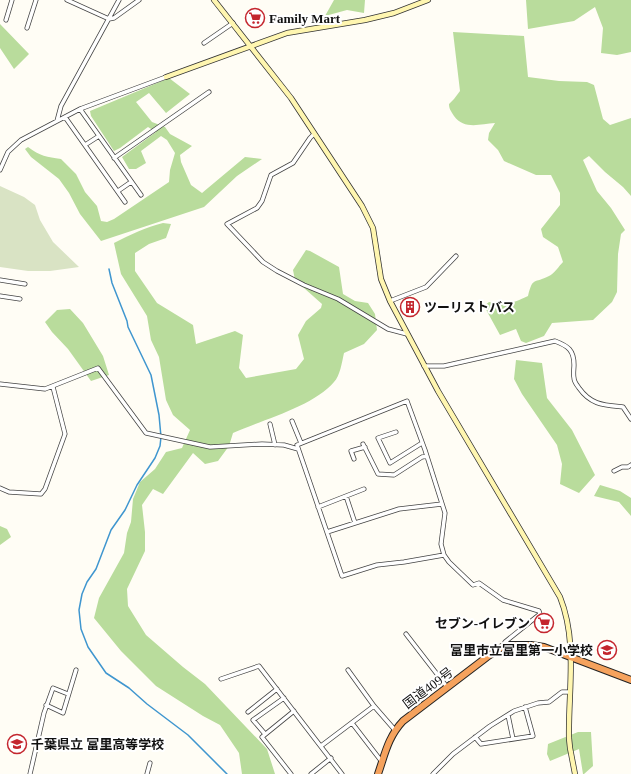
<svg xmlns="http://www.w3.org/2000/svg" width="631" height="774" viewBox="0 0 631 774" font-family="'Times New Roman','Noto Sans JP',serif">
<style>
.forest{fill:#b9dc9c}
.cemetery{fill:#d9e3c4}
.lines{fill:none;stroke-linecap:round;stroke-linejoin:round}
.stream{stroke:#3f96cf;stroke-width:1.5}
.street-casing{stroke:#444;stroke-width:5}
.secondary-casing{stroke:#333;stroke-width:6}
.highway-casing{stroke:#222;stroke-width:8}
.street{stroke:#fff;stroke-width:3.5}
.secondary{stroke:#fff6b0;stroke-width:4.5}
.highway{stroke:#f5a25d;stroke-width:6}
.labels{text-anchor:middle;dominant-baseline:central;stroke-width:4;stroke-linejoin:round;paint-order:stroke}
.poi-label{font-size:13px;font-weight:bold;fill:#111;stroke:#fff;text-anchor:start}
.street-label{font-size:13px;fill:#111;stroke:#fff}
</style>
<rect width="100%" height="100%" fill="#fffdf5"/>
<!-- forest -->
<path class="forest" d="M334 0H365L364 13 347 10 325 16Z
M526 0H631V52L617 55 601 53 603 28 595 7 574 21 528 29Z
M0 24 29 54 14 69 0 48Z
M453 32 524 36 528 77 559 81 587 82 594 85 603 119 610 125 631 118V196L623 187 605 172 589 156 583 160 597 191 611 208 625 230 621 234 618 254 617 292 612 302 593 320 552 323 544 336 526 343 521 341 516 329 500 335 484 306 489 302C507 305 511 304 528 296 533 276 534 284 549 276 554 274 559 266 563 262L558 247 543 237 541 229 560 205V193L551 175H536L504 161 498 150 488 140 489 133 495 123C480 124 464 130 454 116 451 111 449 109 449 104L454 99 460 91Z
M169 78 190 94 166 113 149 93 136 102 152 122 165 127 170 134 192 146 180 155 181 162 191 185 202 193 245 157 262 159 237 176 204 207 101 241 80 214 69 193 59 179 31 157 25 149 28 147C40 156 47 157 61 159L76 174 85 192 97 206 101 221 107 222 114 219 169 182 170 170 175 153 167 140 161 136 141 151 146 163 136 169H129L122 157 156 132 148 127 120 148 114 151 91 116 90 111Z
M163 223 171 224 166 238 149 244 135 253V271L157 303 193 325 196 344 235 331 243 335 239 368 246 378 296 369 304 359 298 335 306 321 321 308 322 304 295 280 293 270 306 250 310 251 339 267 343 294 355 301 368 303 375 314 377 330 364 344 344 353C342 362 340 376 334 382 314 406 262 420 233 433L229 446 218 461 205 464 193 453 163 494 153 489 142 505 145 532V551L127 589 128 606 146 635 183 667 205 684 267 749 275 774H242L239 753 220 725 203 716 156 686 121 651 94 618 99 598 124 553 127 533 131 522 133 499 140 482 155 469 166 452 182 448 190 430 173 415 166 400 159 357 151 340 147 316 121 274 114 243C130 235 146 227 163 223Z
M70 309 83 323 103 356 109 375 91 381 68 349 52 332 45 322 57 310Z
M516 360 542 363 547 398 572 430 595 475 579 493 560 484 562 464 557 445 522 394 514 379Z
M600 485 620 491 631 498V516L619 502 594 496Z
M0 526 7 529 11 537 0 545Z
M578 732H591L593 766 584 774H583L579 749 550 761 547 754 548 744Z"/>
<!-- cemetery -->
<path class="cemetery" d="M0 186 24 197 35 205 40 220 53 242 79 267 50 271H28L0 267Z"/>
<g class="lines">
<!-- stream -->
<path class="stream" d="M109 269 112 283 127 321 128 327 151 375 159 415 161 437 160 446 155 458 137 485 125 510 111 530 96 569 87 582 82 594 79 610 81 629 88 647 106 673 129 688 147 704 188 735 227 774"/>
<!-- street casing -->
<g class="street-casing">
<path id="street" d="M67 0 109 19 114 18 139 0
M6 20 12 0
M27 28 36 0
M204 43 233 23
M80 109 141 195
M65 117 125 202
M57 121 61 106 119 0
M314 134 310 138 293 163 271 175 262 201 257 208 227 224 263 262 277 271 304 285 338 299 388 329 407 334
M85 145 99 136
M114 158 209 92
M0 170 8 152 21 140 80 109 166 77
M118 191 131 182
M0 280 25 284
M0 296 20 299
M390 301 426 287 456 256
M424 366H444L555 341C568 346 574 350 574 365 574 369 573 374 574 378 574 382 577 385 579 388 591 405 604 405 623 407L631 419
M0 384 45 389 98 368 146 433 210 447 262 444 284 445 298 449
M292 421 301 443
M270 424 275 445
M396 432 378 438 390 463 422 443
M363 444 378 474 394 475 422 457 427 456
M354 459 351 451 365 447
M614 471 622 467H628L631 465
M0 488 9 492 41 494 45 489 65 434 53 387
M346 496 355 523
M318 507 364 489
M327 532 399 509 442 504
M444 555 404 562 377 565 342 576 297 445 407 401 425 450 445 513 441 544 444 555 449 562 473 585 479 583 503 600 539 611 540 614 505 642 503 646
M406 634 447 687
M348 670 374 706 394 729
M221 679 259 666 342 774
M46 705 63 713 76 670
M248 712 277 689
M508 715 513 739
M352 723 382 762
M265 734 253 720 284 698
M475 737 481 744 533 736 525 707
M321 746 374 706
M30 774 44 713 53 688 68 694
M147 774 150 763
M291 774 262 737 294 711
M311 774 331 758
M433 774 453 754 490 726 514 711 538 703 549 702 562 692H569"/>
</g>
<!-- secondary casing -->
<g class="secondary-casing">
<path id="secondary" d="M214 0 291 98 362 206 373 228 381 279 390 301 438 391 560 597C578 642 568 691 569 738L570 748 575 774
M166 77 287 33 365 20 394 13 428 0"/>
</g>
<!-- highway casing -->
<g class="highway-casing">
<path id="highway" d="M378 774C385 754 388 737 403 721L487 657 502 647 509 645H531L544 647 631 680"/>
</g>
<!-- street -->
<use href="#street" class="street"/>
<!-- secondary -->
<use href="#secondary" class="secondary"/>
<!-- highway -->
<use href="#highway" class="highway"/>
</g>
<!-- icons -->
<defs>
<g id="supermarket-ring" transform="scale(1)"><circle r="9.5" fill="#fff" stroke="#c4262e" stroke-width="1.5"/><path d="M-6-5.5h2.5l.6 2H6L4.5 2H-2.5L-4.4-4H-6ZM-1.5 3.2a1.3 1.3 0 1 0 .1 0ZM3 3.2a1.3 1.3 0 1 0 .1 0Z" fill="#c4262e"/></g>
<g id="building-ring" transform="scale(1)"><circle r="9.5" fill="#fff" stroke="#c4262e" stroke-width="1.5"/><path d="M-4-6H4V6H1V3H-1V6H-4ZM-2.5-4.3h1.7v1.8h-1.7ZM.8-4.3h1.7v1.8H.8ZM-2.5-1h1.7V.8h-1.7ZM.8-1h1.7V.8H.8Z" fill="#c4262e"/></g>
<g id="school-ring" transform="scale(1)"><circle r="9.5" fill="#fff" stroke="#c4262e" stroke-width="1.5"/><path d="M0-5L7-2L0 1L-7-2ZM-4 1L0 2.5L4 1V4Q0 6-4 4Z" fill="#c4262e"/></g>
</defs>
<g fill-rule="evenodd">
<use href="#supermarket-ring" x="255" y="18"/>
<use href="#building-ring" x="410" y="307"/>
<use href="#supermarket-ring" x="544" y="623"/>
<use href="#school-ring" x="607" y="650"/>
<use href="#school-ring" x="17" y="744"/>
</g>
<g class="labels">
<!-- poi labels -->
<g class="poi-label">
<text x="269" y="18">Family Mart</text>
<text x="424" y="307">ツーリストバス</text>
<text x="530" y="623" text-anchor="end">セブン-イレブン</text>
<text x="593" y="650" text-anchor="end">富里市立富里第一小学校</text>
<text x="31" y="744">千葉県立 富里高等学校</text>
</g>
<!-- street labels -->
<g class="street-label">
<text transform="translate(428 688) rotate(-37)">国道409号</text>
</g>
</g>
</svg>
